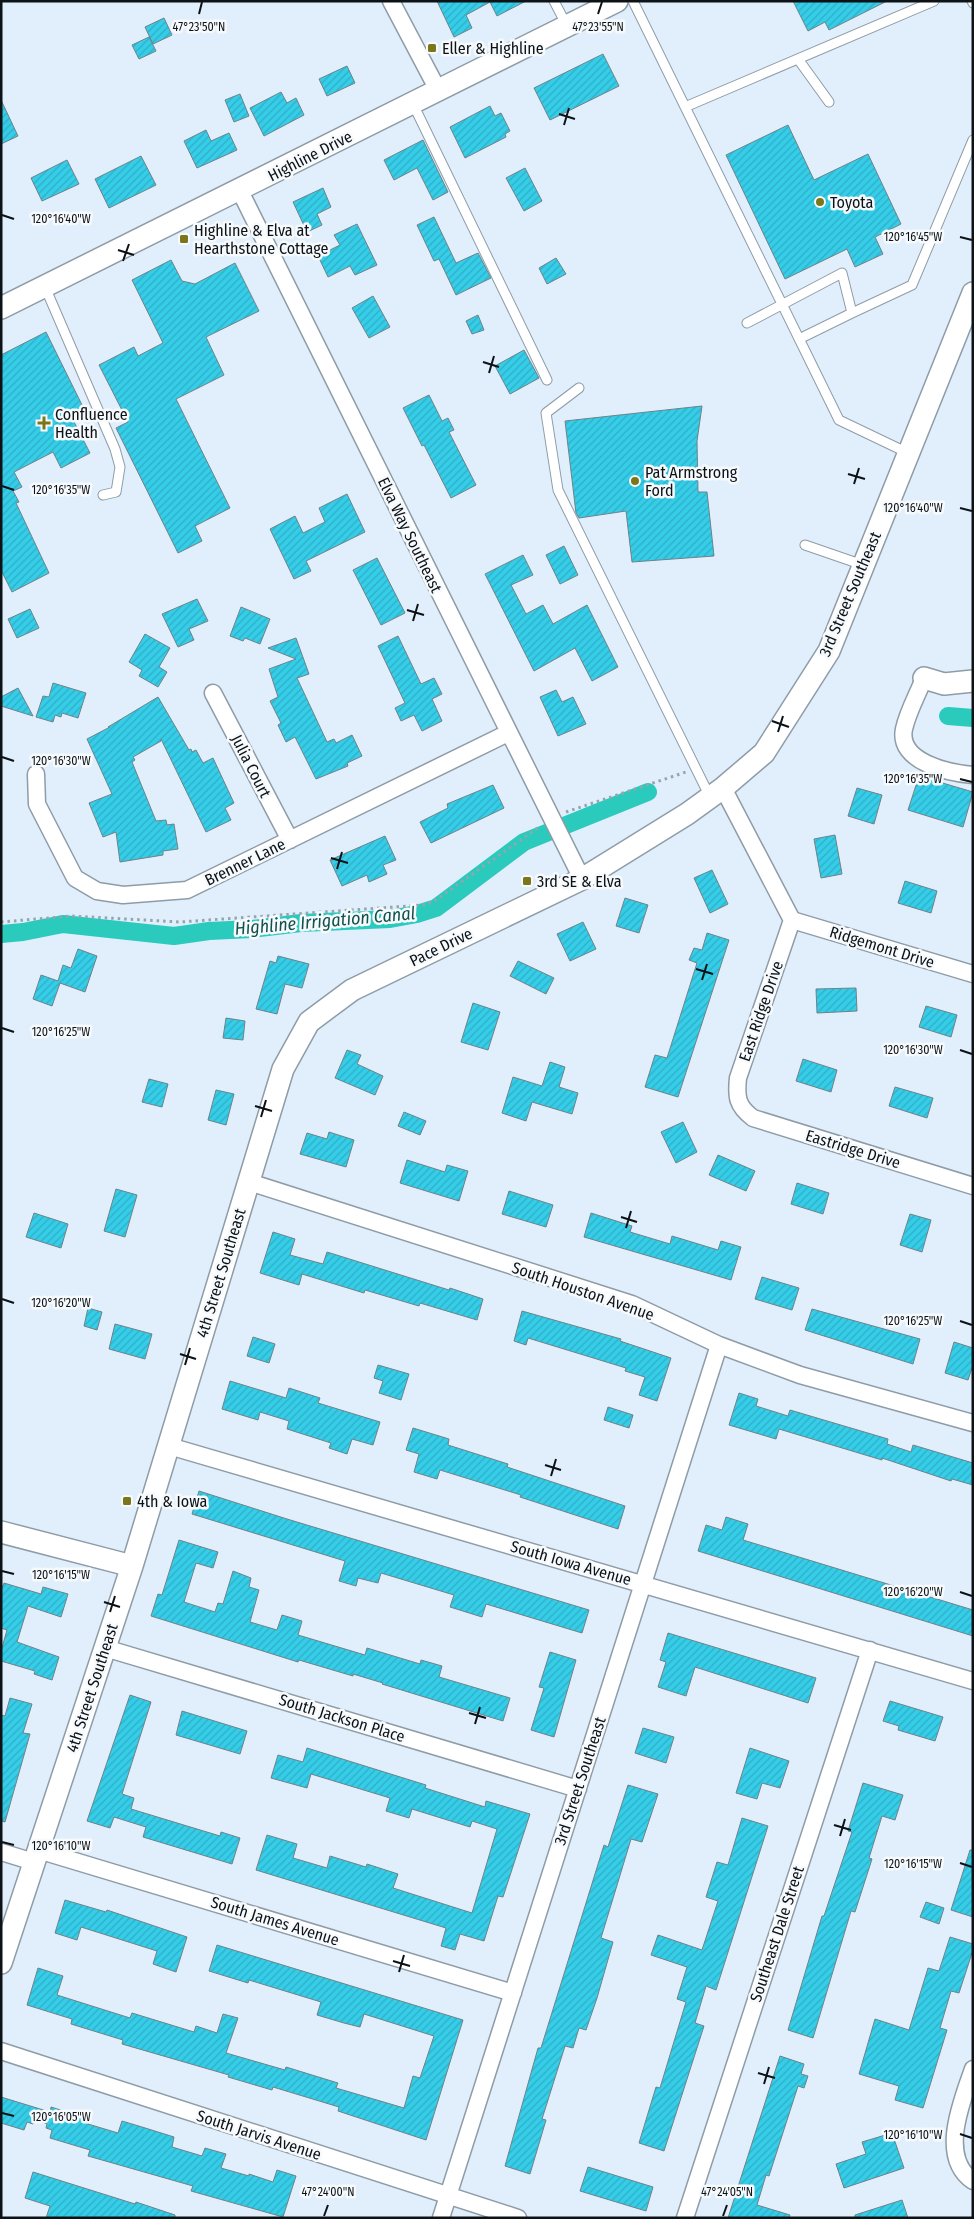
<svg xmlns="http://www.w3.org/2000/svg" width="974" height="2219" viewBox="0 0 974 2219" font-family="'Fira Sans Condensed',sans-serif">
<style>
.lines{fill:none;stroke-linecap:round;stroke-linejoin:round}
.canal{stroke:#2acabd;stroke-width:18}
.building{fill:url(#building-hatch);stroke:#6f8287}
.service-casing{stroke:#8e9ca7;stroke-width:11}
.minor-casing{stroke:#8e9ca7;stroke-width:19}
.tertiary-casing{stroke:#8e9ca7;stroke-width:24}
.path{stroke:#98a4ad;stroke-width:3;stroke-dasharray:2.5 4;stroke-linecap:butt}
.service{stroke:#fff;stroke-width:9}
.minor{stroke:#fff;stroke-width:16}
.tertiary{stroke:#fff;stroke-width:21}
.ticks{fill:none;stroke:#0c1216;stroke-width:2}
.poi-dot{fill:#7c761a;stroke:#f7fafd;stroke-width:2}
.labels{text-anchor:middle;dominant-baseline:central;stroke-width:5;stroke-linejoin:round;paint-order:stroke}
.poi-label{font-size:16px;fill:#0c1216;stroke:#f7fafd;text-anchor:start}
.street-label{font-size:16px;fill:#0c1216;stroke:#f7fafd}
.water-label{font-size:18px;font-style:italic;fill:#12514b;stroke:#f7fafd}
.ticks-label{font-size:12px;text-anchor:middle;fill:#0c1216;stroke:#f7fafd;stroke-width:5;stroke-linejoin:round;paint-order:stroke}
</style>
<defs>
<pattern id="building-hatch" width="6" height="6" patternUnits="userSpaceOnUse" patternTransform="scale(1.25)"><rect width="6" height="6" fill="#35cde8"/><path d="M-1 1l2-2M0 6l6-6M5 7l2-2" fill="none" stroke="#2eafc6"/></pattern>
</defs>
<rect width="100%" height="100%" fill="#e0effb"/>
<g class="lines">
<!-- canal -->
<path class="canal" d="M948 716 973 718
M1 934 23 932 63 924 174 936 209 931 252 929 301 923 390 919 417 914 436 908 524 842 648 792"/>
</g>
<!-- building -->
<path class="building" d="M437 1H526L497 16 490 2 466 15 472 28 454 37Z
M793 1H887L829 30 825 22 808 31Z
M164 18 172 35 153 44 145 27Z
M149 37 156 51 139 59 132 45Z
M603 54 619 86 550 120 534 88Z
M347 66 355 83 327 96 319 79Z
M281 92 287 103 296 98 304 115 264 136 250 108Z
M240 94 249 116 234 122 225 100Z
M1 100 18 136 1 144Z
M490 106 495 116 501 113 510 131 505 134 506 137 465 158 450 127Z
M788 125 814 180 868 154 901 224 875 237 883 254 855 267 847 249 785 279 726 155Z
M206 130 211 141 229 133 237 150 197 168 184 141Z
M423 140 448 192 433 200 417 168 394 180 384 160Z
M141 156 156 185 109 208 95 179Z
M67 160 79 184 42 201 31 178Z
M525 168 542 201 524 211 506 178Z
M323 188 331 207 317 214 322 225 307 232 293 202Z
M434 217 456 263 478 253 491 278 456 295 439 259 434 261 417 225Z
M357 224 377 265 355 275 350 266 328 277 318 256 340 245 334 235Z
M556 258 566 274 547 284 539 268Z
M171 260 182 281 195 284 235 263 259 311 206 337 224 375 176 399 230 508 195 526 202 541 178 553 116 428 128 422 99 365 134 347 138 356 163 343 132 280Z
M373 296 390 327 369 338 352 308Z
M478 315 484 330 472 334 466 321Z
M46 332 84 409 71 416 90 453 61 468 53 452 14 472 22 487 13 491 19 502 16 503 49 573 12 592 1 570V355Z
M524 350 539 378 510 394 495 366Z
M429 395 442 421 448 418 454 430 449 432 476 485 451 498 424 445 422 446 403 408Z
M702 406 697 441 698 492H707L714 556 632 562 626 511 579 518 576 513 565 421Z
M347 494 365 532 306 561 311 571 294 579 270 529 295 516 303 533 325 522 319 508Z
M564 546 578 575 560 584 546 555Z
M523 555 533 575 511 585 526 614 543 605 553 624 587 605 618 667 592 681 575 648 534 671 485 574Z
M377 558 405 613 381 625 353 570Z
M197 599 208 621 189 629 194 640 178 647 162 614Z
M241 607 270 619 260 644 245 638 243 641 230 636Z
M30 609 39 628 17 638 8 619Z
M145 634 170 648 159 667 167 672 158 687 139 676 142 670 129 662Z
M398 636 421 684 434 678 442 694 432 699 442 721 422 731 414 715 401 721 395 708 405 703 378 646Z
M296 638 309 674 297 678 327 742 334 739 336 743 352 735 362 756 347 763 348 766 316 779 295 737 286 742 278 725 281 723 270 701 278 697 269 669 296 659 268 648Z
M53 683 86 693 78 718 62 713 61 717 55 715 53 722 36 717 43 696 49 697Z
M18 688 33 716 1 706V697Z
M556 690 562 702 573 697 586 724 558 736 540 697Z
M158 697 189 750 191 749 192 752 196 750 203 763 213 758 234 803 225 808 231 820 206 832 161 739V741L133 757 135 760 132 762 156 821 166 820 167 825 174 824 178 849 163 851V855L120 862 116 832 103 837 89 803 112 794 87 739 110 727H108Z
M919 776 973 792 963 827 908 810Z
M493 785 504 808 431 843 420 822 448 808 447 804Z
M857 788 882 795 874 824 848 816Z
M835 835 842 874 821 878 814 839Z
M385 836 396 860 383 865 387 874 369 882 367 875 342 886 330 860Z
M712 870 728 904 710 913 694 878Z
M905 881 937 891 931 913 898 903Z
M625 898 648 905 639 933 616 926Z
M583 922 596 949 570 961 557 934Z
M707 933 729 940 678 1097 645 1087 655 1055 667 1058 697 963 689 960 694 948 702 950Z
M78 949 97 956 85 992 60 983 52 1006 33 999 41 975 58 981 63 965 71 968Z
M278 956 309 964 302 988 285 984 277 1014 256 1009 270 961 276 963Z
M518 961 554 978 546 994 510 976Z
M856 988 857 1011 817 1013 816 989Z
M473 1003 500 1012 488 1050 461 1042Z
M926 1006 957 1015 951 1037 919 1027Z
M226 1018 245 1021 243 1040 223 1038Z
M347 1050 361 1055 357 1064 383 1076 375 1095 335 1078Z
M803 1059 837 1070 831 1092 796 1081Z
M550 1062 565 1067 559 1087 578 1093 572 1114 532 1102 526 1121 502 1113 513 1077 542 1086Z
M149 1079 168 1084 162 1107 142 1102Z
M895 1087 933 1098 927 1118 889 1106Z
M216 1090 234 1094 226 1125 208 1120Z
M404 1112 426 1121 420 1135 398 1126Z
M683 1122 697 1152 676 1163 661 1132Z
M329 1132 354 1140 346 1167 300 1154 307 1133 327 1139Z
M718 1155 755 1171 746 1191 709 1175Z
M407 1160 445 1172 447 1165 468 1171 459 1201 400 1183Z
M797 1183 829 1193 823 1214 791 1204Z
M116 1189 137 1195 125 1237 104 1231Z
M509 1191 553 1205 546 1227 502 1214Z
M34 1213 68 1224 61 1248 26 1237Z
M591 1213 632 1226 630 1232 670 1244 672 1236 718 1250 721 1241 741 1247 731 1280 584 1237Z
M910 1214 931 1220 922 1252 900 1245Z
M273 1232 295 1239 290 1255 323 1264 327 1252 449 1290 450 1288 483 1299 477 1320 420 1303 419 1306 365 1290 364 1293 302 1274 299 1285 260 1273Z
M762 1277 799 1288 792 1310 755 1299Z
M88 1308 102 1312 97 1330 84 1326Z
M812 1309 920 1339 913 1364 805 1330Z
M522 1311 621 1339 620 1341 671 1358 657 1401 639 1395 645 1377 625 1371 626 1368 528 1338 526 1345 514 1341Z
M115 1324 152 1334 145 1359 109 1349Z
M253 1337 275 1344 269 1363 247 1356Z
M954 1342 973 1348V1365L968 1380 945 1373Z
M378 1365 409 1374 401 1400 379 1393 383 1381 374 1378Z
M230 1381 286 1398 289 1388 320 1398 318 1403 380 1422 373 1445 352 1439 347 1454 329 1448 331 1443 287 1429 289 1421 260 1412 258 1420 222 1409Z
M739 1393 758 1399 756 1406 788 1416 790 1410 888 1439 887 1444 911 1452 913 1445 973 1463V1485L952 1479 951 1481 882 1458V1460L779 1429 776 1439 729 1425Z
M608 1407 633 1415 629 1428 604 1420Z
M413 1428 449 1439 448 1445 508 1464 507 1467 625 1506 618 1529 520 1497 521 1495 440 1470 437 1479 414 1472 419 1454 406 1450Z
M199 1491 287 1519 589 1610 582 1633 486 1604 482 1617 450 1607 454 1595 381 1573 378 1583 358 1578 356 1586 339 1581 345 1561 192 1514Z
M726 1517 748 1524 743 1540 973 1610V1636L698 1551 706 1525 722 1530Z
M179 1540 218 1552 213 1568 196 1563 184 1602 215 1612 218 1603 223 1604 233 1571 251 1578 249 1587 259 1590 250 1622 277 1630 282 1615 302 1621 298 1635 365 1655 367 1648 420 1664 421 1660 442 1666 439 1677 510 1698 503 1721 382 1684 383 1683 353 1674V1676L299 1660 298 1662 151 1616 158 1594 162 1595Z
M4 1583 41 1594 43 1587 68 1594 61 1617 28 1606 17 1642 59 1657 52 1680 34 1674 35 1671 1 1661V1651L7 1630 1 1628V1590Z
M668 1633 816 1678 808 1703 695 1667 686 1696 658 1687 666 1662 660 1660Z
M550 1652 576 1660 554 1737 531 1730 544 1688 539 1687Z
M130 1695 151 1702 122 1794 134 1798 131 1809 220 1836 221 1832 240 1838 232 1864 143 1837 146 1827 114 1817 110 1828 87 1821Z
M10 1698 32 1704 23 1733 30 1734 5 1822 1 1821V1715L5 1716Z
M890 1701 943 1717 935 1741 898 1730 899 1726 883 1721Z
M182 1711 247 1731 240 1754 176 1735Z
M643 1728 674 1737 666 1763 635 1753Z
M307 1748 426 1785 425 1788 485 1807 486 1801 530 1814 503 1897 498 1896 484 1941 460 1934 455 1950 441 1946 446 1928 256 1870 267 1835 297 1844 293 1858 327 1868 330 1856 366 1867 367 1864 398 1874 393 1888 472 1913 497 1829 472 1821 470 1827 412 1809 409 1818 386 1811 390 1798 311 1774 307 1788 271 1778 278 1755 303 1762Z
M750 1748 789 1761 780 1788 762 1783 757 1799 736 1793Z
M863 1783 903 1795 895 1820 882 1816 869 1858 872 1859 855 1912 851 1911 813 2038 788 2030 822 1916H824L852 1832 848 1831Z
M628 1785 658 1794 642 1842 631 1839 601 1938 613 1942 597 1998 586 2030 579 2028 573 2048 565 2046 542 2119 546 2120 530 2174 505 2166 538 2048H541L604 1845 608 1847Z
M742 1818 768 1826 716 1990 706 1986 695 2023 704 2026 664 2151 639 2143 656 2087 660 2088 686 2002 677 1999 687 1967 651 1955 658 1935 702 1950 718 1901 706 1897 717 1862 728 1865Z
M970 1850H973V1917L951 1910Z
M65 1900 106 1912 107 1910 187 1937 176 1972 153 1964 157 1951 81 1927 77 1940 55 1933Z
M926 1902 944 1908 939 1924 920 1917Z
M950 1937 973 1944V1950L959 1993 951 1991 940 2028 947 2030 923 2108 895 2100 899 2086 859 2074 875 2019 909 2030 928 1968 939 1971Z
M217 1945 463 2020 426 2140 338 2111 339 2107 273 2087 272 2090 228 2077 229 2075 122 2044 123 2040 71 2024 72 2019 27 2005 38 1968 63 1976 57 1995 130 2018 132 2013 194 2032 196 2026 217 2033 223 2014 238 2018 226 2053 285 2070 286 2067 338 2083 336 2088 404 2108 413 2076 420 2078 434 2036 364 2014 360 2027 344 2023 317 2015 321 2002 249 1980 248 1983 209 1971Z
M780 2056 804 2064 801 2074 808 2076 804 2088 798 2086 769 2176 766 2175 757 2205 790 2215 789 2218H728Z
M1 2097 50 2112 51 2107 89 2119 88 2124 118 2133 122 2121 142 2127 174 2137 172 2147 202 2156 205 2148 226 2154 221 2168 249 2176V2174L273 2182 277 2170 296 2176 283 2217 191 2191 193 2186 88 2156 90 2150 50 2138 52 2130 46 2128 47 2124 35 2119 33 2124 27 2122 24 2130 1 2123Z
M892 2133 904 2168 844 2188 836 2164 866 2154 862 2142Z
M588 2167 653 2187 646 2211 580 2191Z
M33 2172 135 2204 136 2202 175 2215V2218H46L50 2206 25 2198Z
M902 2200 908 2218H855V2215Z"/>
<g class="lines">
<!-- service casing -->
<g class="service-casing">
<path id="service" d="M554 1 567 26
M633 1 839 420 908 453
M972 1 973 3
M798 59 829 102
M413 104 547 380
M685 107 934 1
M45 287 115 449 120 467 116 492 103 495
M747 323 842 273 852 313 912 285 973 140
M799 339 852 313
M579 388 546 413 558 490 710 797
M805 545 863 565"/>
</g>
<!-- minor casing -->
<g class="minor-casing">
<path id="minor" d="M391 1 439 92
M240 191 582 879
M924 678C918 694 908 711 904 729 897 762 949 773 973 775
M213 693 290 840
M36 774 37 804 75 878 97 891 123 895 187 890 508 733
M723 788 792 920
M792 920 738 1078C736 1097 737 1106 753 1118L973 1186
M792 920 973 974
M249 1182 632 1304 719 1345 800 1375 973 1423
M169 1446 973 1681
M105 1648 578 1789
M38 1850 513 1993
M1 1852 34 1862
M1 2051 518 2218
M973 2069C962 2101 938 2157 973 2181
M441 2218 719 1345
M685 2218 870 1650"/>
</g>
<!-- tertiary casing -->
<g class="tertiary-casing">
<path id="tertiary" d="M1 308 617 1
M924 678 944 684 973 681
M1 1532 132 1566
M1 1963 132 1566 283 1069 309 1022 352 990 582 879 687 814 723 788 764 753 829 651 973 293"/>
</g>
<!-- path -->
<path class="path" d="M566 812 686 772
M1 922 72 916 180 922 423 905 433 902 539 827"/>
<!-- service -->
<use href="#service" class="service"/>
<!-- minor -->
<use href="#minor" class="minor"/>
<!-- tertiary -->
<use href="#tertiary" class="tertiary"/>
</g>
<!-- ticks -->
<path class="ticks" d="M199 14 202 2M598 14 602 2M559 114 575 119M564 125 569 108M2 215 14 219M960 237 972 240M118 250 134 255M123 261 129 244M483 362 499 367M489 373 494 356M848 474 865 479M854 484 859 468M2 486 14 490M960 508 972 511M407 610 424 615M413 621 418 604M772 721 789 727M778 732 783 716M2 757 14 761M960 779 972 782M331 858 348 863M337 869 342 852M696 969 713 974M702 980 707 964M2 1028 14 1032M960 1050 972 1054M255 1106 272 1111M261 1117 266 1100M621 1217 637 1222M626 1228 631 1211M2 1299 14 1303M960 1321 972 1325M180 1354 196 1359M185 1365 190 1348M545 1465 561 1470M551 1476 556 1459M2 1571 14 1574M960 1592 972 1596M104 1602 120 1607M110 1612 115 1596M469 1713 486 1718M475 1724 480 1707M834 1825 851 1830M840 1836 845 1819M2 1842 14 1845M960 1863 972 1867M393 1961 410 1966M399 1972 404 1955M758 2073 775 2078M764 2084 769 2067M2 2113 14 2116M960 2134 972 2138M324 2216 328 2205M723 2216 727 2205"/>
<!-- markers -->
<g class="poi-dot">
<rect x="427" y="43" width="10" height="10" rx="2.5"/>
<circle cx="820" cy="202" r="5"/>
<rect x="179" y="234" width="10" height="10" rx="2.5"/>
<path d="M41.5 415.5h5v5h5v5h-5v5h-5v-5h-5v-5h5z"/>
<circle cx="635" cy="481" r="5"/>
<rect x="522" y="876" width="10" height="10" rx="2.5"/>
<rect x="122" y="1496" width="10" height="10" rx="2.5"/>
</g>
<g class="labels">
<!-- poi labels -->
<g class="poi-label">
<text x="442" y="48">Eller &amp; Highline</text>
<text x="830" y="202">Toyota</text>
<text x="194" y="230">Highline &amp; Elva at<tspan x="194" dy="18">Hearthstone Cottage</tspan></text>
<text x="55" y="414">Confluence<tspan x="55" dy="18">Health</tspan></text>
<text x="645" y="472">Pat Armstrong<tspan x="645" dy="18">Ford</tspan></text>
<text x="537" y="881">3rd SE &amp; Elva</text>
<text x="137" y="1501">4th &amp; Iowa</text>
</g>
<!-- street labels -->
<g class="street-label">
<text transform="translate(310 156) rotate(-27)">Highline Drive</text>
<text transform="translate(410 535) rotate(64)">Elva Way Southeast</text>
<text transform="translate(850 594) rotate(-67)">3rd Street Southeast</text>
<text transform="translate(251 766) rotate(63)">Julia Court</text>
<text transform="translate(245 862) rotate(-26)">Brenner Lane</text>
<text transform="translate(441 947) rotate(-26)">Pace Drive</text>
<text transform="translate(882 947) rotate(17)">Ridgemont Drive</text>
<text transform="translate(761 1011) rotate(-71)">East Ridge Drive</text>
<text transform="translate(853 1149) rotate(17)">Eastridge Drive</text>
<text transform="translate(221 1273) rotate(-73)">4th Street Southeast</text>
<text transform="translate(583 1291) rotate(19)">South Houston Avenue</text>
<text transform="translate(571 1563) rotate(16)">South Iowa Avenue</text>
<text transform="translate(92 1688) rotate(-72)">4th Street Southeast</text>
<text transform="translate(342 1718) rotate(17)">South Jackson Place</text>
<text transform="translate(580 1781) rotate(-72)">3rd Street Southeast</text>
<text transform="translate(275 1921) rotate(17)">South James Avenue</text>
<text transform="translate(777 1934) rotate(-72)">Southeast Dale Street</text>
<text transform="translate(259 2135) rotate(18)">South Jarvis Avenue</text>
</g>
<!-- water labels -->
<g class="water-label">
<text transform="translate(325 921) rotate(-5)">Highline Irrigation Canal</text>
</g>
</g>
<g class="ticks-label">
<text x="199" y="31">47°23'50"N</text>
<text x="598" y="31">47°23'55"N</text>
<text x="61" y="223">120°16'40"W</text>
<text x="913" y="241">120°16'45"W</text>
<text x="61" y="494">120°16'35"W</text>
<text x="913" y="512">120°16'40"W</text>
<text x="61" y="765">120°16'30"W</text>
<text x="913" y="783">120°16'35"W</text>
<text x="61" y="1036">120°16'25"W</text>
<text x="913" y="1054">120°16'30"W</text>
<text x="61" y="1307">120°16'20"W</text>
<text x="913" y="1325">120°16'25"W</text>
<text x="61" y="1579">120°16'15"W</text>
<text x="913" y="1596">120°16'20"W</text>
<text x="61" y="1850">120°16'10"W</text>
<text x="913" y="1868">120°16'15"W</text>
<text x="61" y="2121">120°16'05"W</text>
<text x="913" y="2139">120°16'10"W</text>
<text x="328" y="2196">47°24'00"N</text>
<text x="727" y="2196">47°24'05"N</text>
</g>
<!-- border -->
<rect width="974" height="2219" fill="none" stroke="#0c1216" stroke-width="5"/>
</svg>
